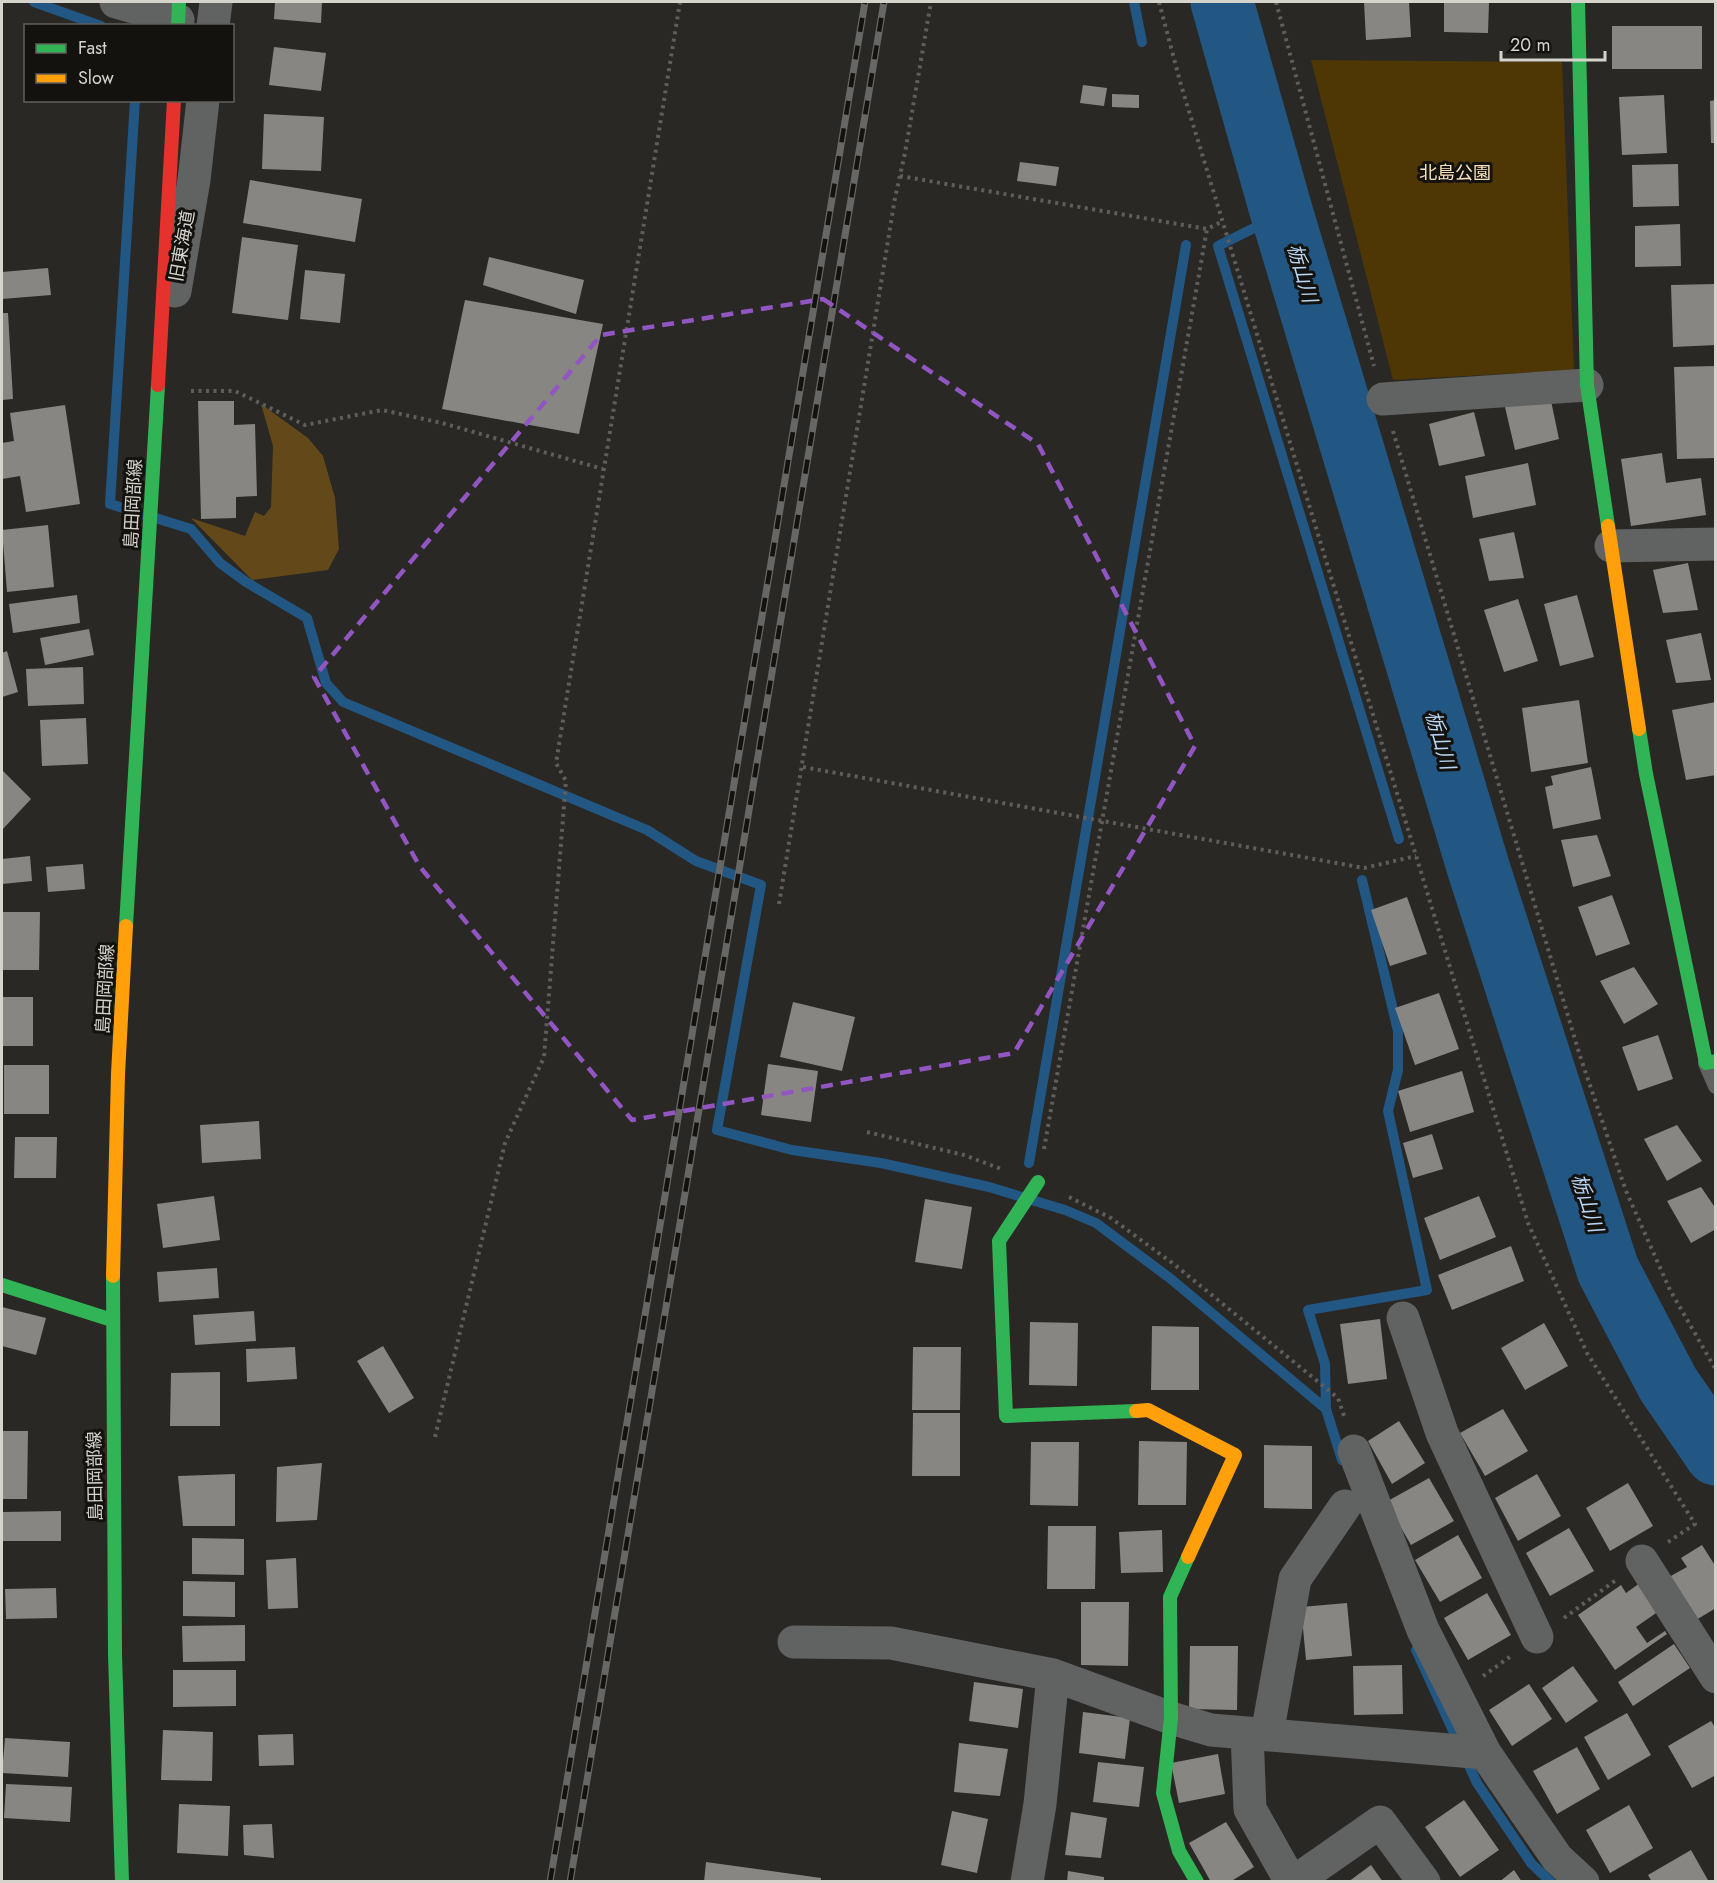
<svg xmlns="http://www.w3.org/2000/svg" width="1717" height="1883" viewBox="0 0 1717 1883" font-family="Jost,'Noto Sans JP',sans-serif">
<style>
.green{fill:#4f3705}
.forest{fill:#63491a}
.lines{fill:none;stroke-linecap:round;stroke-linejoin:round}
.stream{stroke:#225683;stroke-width:10}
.river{stroke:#225683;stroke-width:63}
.building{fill:#888682}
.path{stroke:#5f5e5d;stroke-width:4;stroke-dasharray:3 4.5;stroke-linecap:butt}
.lane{stroke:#616262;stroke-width:16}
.street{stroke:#616262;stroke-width:33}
.fast{stroke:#30b455;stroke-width:14}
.slow{stroke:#ff9f0a;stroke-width:14}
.jam{stroke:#e5322d;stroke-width:14}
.rail-casing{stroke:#676765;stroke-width:7}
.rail{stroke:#14120e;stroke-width:4.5;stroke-dasharray:14;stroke-linecap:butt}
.marked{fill:none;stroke:#9256c2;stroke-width:4.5;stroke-dasharray:12 8;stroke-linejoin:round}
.labels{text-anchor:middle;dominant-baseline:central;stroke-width:6;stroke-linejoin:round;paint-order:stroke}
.park-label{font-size:18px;fill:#f8e1be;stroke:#14120e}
.street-label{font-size:18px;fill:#d6d3cd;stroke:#14120e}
.water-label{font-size:20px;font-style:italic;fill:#b8d6f3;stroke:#14120e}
</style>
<rect width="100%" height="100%" fill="#2a2824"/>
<!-- green -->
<path class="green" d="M1311 60 1562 62 1574 370 1393 380Z"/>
<!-- forest -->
<path class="forest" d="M261 404 308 438 323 456 335 498 339 549 328 570 252 580 191 518 245 536 255 512 264 516 271 507 273 446Z"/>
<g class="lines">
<!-- stream -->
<path class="stream" d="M34 2 101 26
M1134 2 1142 42
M135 100 110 504 191 529 220 563 246 582 307 618 326 683 343 702 647 830 696 861 761 885 717 1130 792 1150 881 1163 989 1187 1065 1210 1096 1223 1171 1279 1326 1409 1342 1460
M1282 214 1218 246 1399 839
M1029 1163 1186 245
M1326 1409 1325 1364 1308 1310 1427 1290 1388 1111 1398 1070V1031L1362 880
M1416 1650 1477 1783 1531 1863 1551 1882"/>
<!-- river -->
<path class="river" d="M1222 2 1282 214 1479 870 1608 1270 1668 1384 1716 1454"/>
</g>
<!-- building -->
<path class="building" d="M275 2H322L321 23 274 19Z
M1364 2H1409L1411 37 1366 40Z
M1444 2H1489L1488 33 1444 32Z
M1612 26H1702V69H1612Z
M274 47 326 53 321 91 269 85Z
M1083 85 1107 88 1104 106 1080 103Z
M1112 94 1139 95V108L1112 107Z
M1664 95 1667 153 1622 155 1619 97Z
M1716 100V143H1711L1710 101Z
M264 114 324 117 321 171 262 169Z
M1020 162 1059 167 1056 186 1017 181Z
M1678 164 1679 206 1633 207 1632 165Z
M250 180 362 199 355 242 243 223Z
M1680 224 1681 266 1635 267V226Z
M242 237 298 245 288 320 232 313Z
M489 257 584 280 576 314 483 285Z
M48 268 51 295 2 299V272Z
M305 270 345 274 340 323 300 319Z
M1716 284V345L1673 347 1671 285Z
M465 300 603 324 579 434 442 409Z
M2 313H8L13 399 2 400Z
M1716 366V458L1677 459 1674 367Z
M1550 396 1559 439 1515 450 1505 407Z
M198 401H234V425L255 424 257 496 236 497V518L201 519Z
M65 405 80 504 26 512 20 476 2 479V443L14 441 10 413Z
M1474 412 1485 456 1439 466 1429 424Z
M1662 453 1666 483 1701 478 1706 515 1631 526 1621 459Z
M1528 463 1536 505 1473 518 1465 476Z
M48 525 54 587 7 592 2 530Z
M1514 532 1524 578 1489 581 1479 539Z
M1688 563 1698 610 1663 613 1653 570Z
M77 595 80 623 13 633 9 604Z
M1577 595 1594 657 1560 666 1544 604Z
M1518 599 1538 661 1504 672 1484 610Z
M89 629 94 655 45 665 40 638Z
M1701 633 1711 680 1676 683 1666 640Z
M7 651 18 692 2 697V653Z
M83 667 84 704 28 706 26 669Z
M1579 700 1588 763 1531 772 1522 708Z
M1716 702V775L1686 780 1672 710Z
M86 718 88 764 42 766 40 720Z
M1591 767 1601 819 1553 829 1545 787 1553 785 1551 776Z
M2 770 31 799 2 830Z
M1597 835 1611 876 1573 887 1561 840Z
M30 856 32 881 2 884V859Z
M83 864 85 889 48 892 46 867Z
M1612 895 1630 944 1596 956 1578 907Z
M1407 897 1427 954 1390 966 1371 910Z
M2 912H40L39 970H2Z
M1634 967 1658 1004 1624 1024 1600 981Z
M1439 993 1459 1049 1415 1065 1395 1008Z
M2 997H33V1046H2Z
M793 1002 855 1017 842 1071 780 1057Z
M1658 1035 1673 1079 1638 1091 1622 1047Z
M768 1064 818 1071 811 1122 761 1115Z
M4 1065H49V1114H4Z
M1462 1071 1474 1112 1410 1132 1398 1091Z
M259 1121 261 1159 202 1163 200 1125Z
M1677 1125 1702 1161 1667 1181 1644 1139Z
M1432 1134 1443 1169 1413 1178 1403 1143Z
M15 1137H57L56 1178H14Z
M1701 1187 1716 1209V1229L1691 1243 1667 1201Z
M214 1196 220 1240 163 1248 157 1204Z
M1479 1196 1496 1237 1440 1260 1424 1218Z
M925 1199 972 1207 962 1269 915 1262Z
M1511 1246 1524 1281 1452 1310 1438 1275Z
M217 1268 219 1298 159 1302 157 1272Z
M2 1307 46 1318 36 1355 2 1346Z
M254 1311 256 1341 195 1345 193 1315Z
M1380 1319 1387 1379 1348 1384 1340 1324Z
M1030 1322 1078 1323 1077 1386 1029 1385Z
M1544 1323 1568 1366 1525 1390 1501 1348Z
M1152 1326 1199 1327V1390H1151Z
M383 1346 414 1398 389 1413 357 1361Z
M295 1347 297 1379 247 1382 246 1349Z
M913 1347H961L960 1410H912Z
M220 1372V1426H170L171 1373Z
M1503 1409 1528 1451 1485 1476 1460 1433Z
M913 1413H960V1476H912Z
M1399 1421 1425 1463 1392 1484 1368 1441Z
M2 1431H28L27 1499H2Z
M1139 1441 1187 1442 1186 1505H1138Z
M1031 1442H1079L1078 1506 1030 1505Z
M1264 1445 1312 1446V1509L1264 1508Z
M322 1463 317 1520 276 1522 277 1467Z
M235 1474V1526H183L178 1476Z
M1537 1474 1561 1516 1518 1541 1495 1498Z
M1429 1478 1454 1521 1411 1545 1386 1502Z
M1628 1483 1653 1526 1610 1551 1586 1508Z
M61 1511V1541H3V1512Z
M1048 1526H1096L1095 1589H1047Z
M1569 1528 1594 1571 1550 1596 1526 1553Z
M1162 1530 1163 1572 1121 1573 1119 1532Z
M1458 1535 1482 1578 1440 1602 1415 1560Z
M192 1538 244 1539V1575L192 1574Z
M1702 1545 1716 1567V1608L1696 1620 1669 1577 1687 1567 1681 1558Z
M296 1558 298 1608 268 1609 266 1560Z
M183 1581 235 1582V1617L183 1616Z
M1640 1583 1659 1611 1636 1627 1647 1643 1665 1631 1667 1634 1615 1670 1578 1615 1621 1585 1626 1593Z
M56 1588 57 1618 6 1619 5 1589Z
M1487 1593 1511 1635 1468 1660 1444 1618Z
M1081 1602H1129L1128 1666 1081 1665Z
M1347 1603 1352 1656 1306 1660 1301 1607Z
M245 1625V1661L183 1662 182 1626Z
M1674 1644 1690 1668 1633 1706 1618 1682Z
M1190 1646H1238L1237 1710 1189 1709Z
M1402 1665 1403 1714 1354 1715 1353 1666Z
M1573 1666 1598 1701 1566 1723 1542 1688Z
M173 1670H236V1706L173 1707Z
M974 1682 1023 1689 1018 1728 969 1721Z
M1529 1684 1552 1719 1512 1746 1489 1710Z
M1083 1712 1130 1718 1125 1759 1079 1753Z
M1627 1713 1651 1755 1608 1780 1584 1737Z
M1711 1721 1716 1729V1775L1692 1788 1668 1746Z
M163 1730 213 1732 212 1781 161 1780Z
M293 1734 294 1765 259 1766 258 1735Z
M5 1738 70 1742 68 1777 2 1773Z
M959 1743 1008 1749 1000 1796 954 1792Z
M1577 1747 1600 1789 1557 1814 1533 1771Z
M1218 1754 1225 1794 1179 1803 1171 1763Z
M1098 1762 1144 1767 1139 1807 1093 1802Z
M6 1784 72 1787 70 1822 4 1818Z
M1464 1800 1499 1850 1460 1877 1425 1827Z
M179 1804 230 1806 228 1856 177 1853Z
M1629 1805 1653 1848 1610 1873 1586 1830Z
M952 1811 988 1819 977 1873 941 1865Z
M1071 1812 1107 1818 1101 1858 1065 1855Z
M1226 1822 1254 1867 1230 1882H1211L1189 1843Z
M272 1824 274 1858 244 1855 243 1825Z
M1691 1850 1709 1882H1652L1648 1875Z
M706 1862 821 1878V1882H704Z
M1371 1865 1383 1882H1348Z
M1514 1870 1522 1882H1499Z
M1068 1871 1104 1877V1882H1067Z"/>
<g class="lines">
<!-- path -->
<path class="path" d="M1159 2 1181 85 1528 1223 1587 1353 1695 1524 1668 1542
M1276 2 1374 366
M900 176 1207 229 1223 221
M191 391H235L305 425 382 410 442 423 603 469
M1393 431 1580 1056 1626 1191 1670 1290 1716 1370
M803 767 1364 868 1416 856
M779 904 895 198 905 153 931 2
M867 1132 964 1155 1004 1170
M1044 1149 1207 229
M1069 1197 1111 1218 1175 1265 1338 1398 1345 1419
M435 1437 505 1143 544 1057 566 781 556 763 680 2
M1564 1618 1616 1580
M1483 1676 1511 1656"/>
<!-- lane -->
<path class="lane" d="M1706 1063 1716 1086"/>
<!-- street -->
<path class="street" d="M116 2 178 20
M213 26 216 2
M175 291 194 180 203 100
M1383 399 1587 385
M1611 546 1716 544
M1403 1318 1442 1433 1537 1637
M1354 1451 1423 1630 1485 1753 1557 1858 1583 1882
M1642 1561 1716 1677
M794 1642 891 1643 1053 1675 1171 1718 1211 1730 1485 1753
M1247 1733 1250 1809 1291 1882
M1267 1734 1295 1579 1345 1506
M1027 1882 1040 1804 1053 1675
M1294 1882 1380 1822 1424 1882"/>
<!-- fast -->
<path class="fast" d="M1578 2 1587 385 1608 526
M178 26 179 2
M1639 729 1646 774 1706 1063 1716 1061
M126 926 158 385
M1038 1182 999 1241 1006 1416 1136 1411
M113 1276 115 1654 122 1882
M2 1285 112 1320
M1188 1557 1170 1597 1171 1718 1163 1793 1179 1851 1197 1882"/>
<!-- slow -->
<path class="slow" d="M1608 526 1639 729
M113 1276 118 1074 126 926
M1136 1411 1148 1410 1235 1455 1188 1557"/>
<!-- jam -->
<path class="jam" d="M158 385 174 100"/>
<!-- rail casing -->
<g class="rail-casing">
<path id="rail" d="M550 1882 865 2
M570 1882 884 2"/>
</g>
<!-- rail -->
<use href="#rail" class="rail"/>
</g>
<!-- marked area -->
<path class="marked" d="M823 299 1038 444 1195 746 1014 1053 632 1120 420 867 314 677 601 335Z"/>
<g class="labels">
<!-- park labels -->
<g class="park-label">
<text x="1455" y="173">北島公園</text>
</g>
<!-- street labels -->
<g class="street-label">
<text transform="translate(182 246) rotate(-80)">旧東海道</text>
<text transform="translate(133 504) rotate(-87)">島田岡部線</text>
<text transform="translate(105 989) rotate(-87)">島田岡部線</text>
<text transform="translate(95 1476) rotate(-91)">島田岡部線</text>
</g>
<!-- water labels -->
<g class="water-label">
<text transform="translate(1302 273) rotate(74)">栃山川</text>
<text transform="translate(1440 740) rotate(74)">栃山川</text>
<text transform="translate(1587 1203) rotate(72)">栃山川</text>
</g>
</g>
<!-- border -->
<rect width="1717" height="1883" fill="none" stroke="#d6d3cd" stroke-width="6"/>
<!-- legend -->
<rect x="24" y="24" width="210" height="78" fill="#14120e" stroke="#625f5a" stroke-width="1.5"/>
<rect x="36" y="44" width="30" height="9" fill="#30b455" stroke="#625f5a" stroke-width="1.5"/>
<text x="78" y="54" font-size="18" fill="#d6d3cd">Fast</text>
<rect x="36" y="74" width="30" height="9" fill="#ff9f0a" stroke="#625f5a" stroke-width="1.5"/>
<text x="78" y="84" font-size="18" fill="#d6d3cd">Slow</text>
<!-- scale -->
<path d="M1501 51v9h104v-9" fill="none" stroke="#d6d3cd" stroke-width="3"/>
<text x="1510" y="51" font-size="18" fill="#d6d3cd" stroke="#14120e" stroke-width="4.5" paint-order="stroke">20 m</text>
</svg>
